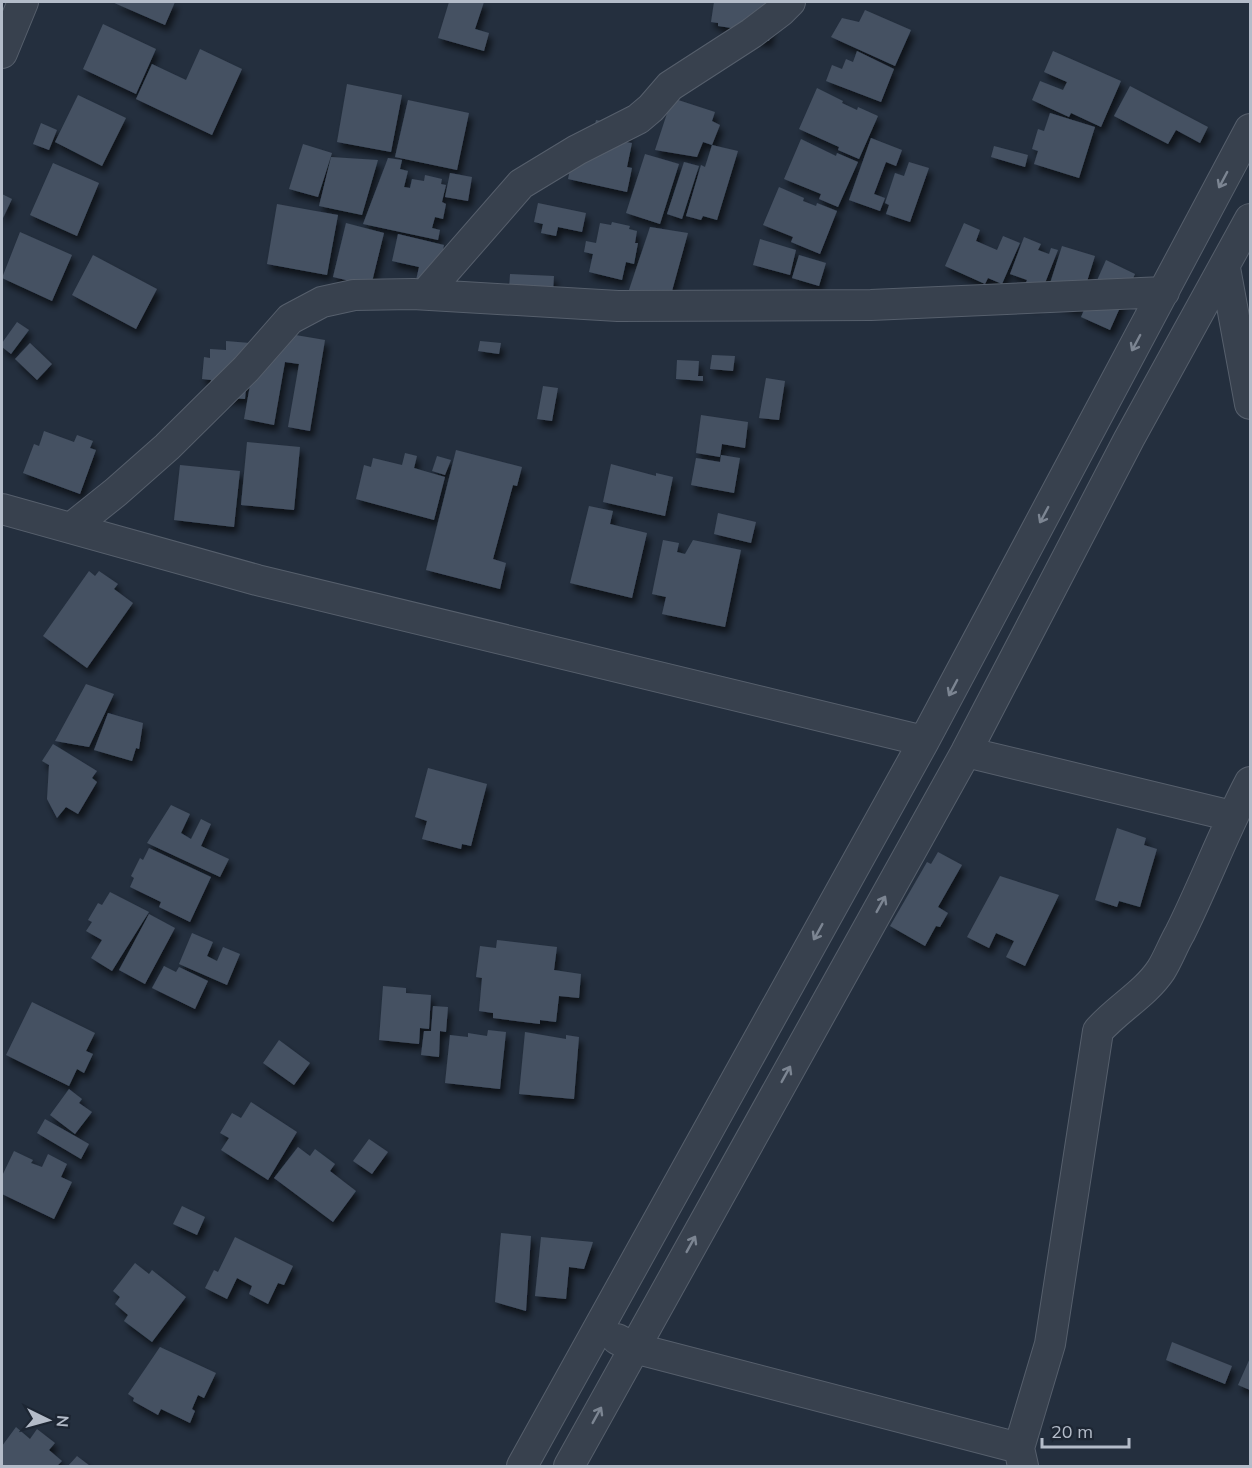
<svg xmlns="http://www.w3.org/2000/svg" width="1252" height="1468" viewBox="0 0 1252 1468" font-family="Mulish,sans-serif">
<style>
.building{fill:#455162;filter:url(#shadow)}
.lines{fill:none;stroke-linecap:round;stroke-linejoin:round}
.street-casing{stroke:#565f6c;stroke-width:32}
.street{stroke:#38414e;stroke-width:30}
.oneway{stroke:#7c8592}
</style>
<defs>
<filter id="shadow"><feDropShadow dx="3.5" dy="6" stdDeviation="3" flood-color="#0009"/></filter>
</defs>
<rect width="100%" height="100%" fill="#242f3e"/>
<!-- building -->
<path class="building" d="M112 2H175L165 25Z
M449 2H484L475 29 489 33 484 51 438 38Z
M714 2H774L769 41 744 38 745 30 718 26V23L711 22Z
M865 10 911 30 895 66 831 37 842 18 859 22Z
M103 24 156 49 136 94 83 69Z
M200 49 242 69 212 135 136 99 152 64 186 80Z
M857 51 894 69 881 102 826 81 832 65 842 69 846 59 853 62Z
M1053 51 1121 81 1101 127 1071 113 1069 117 1032 100 1040 81 1063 90 1067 82 1044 72Z
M347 84 402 95 391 152 337 142Z
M1130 86 1208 127 1200 143 1176 130 1168 144 1114 116Z
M817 88 843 101 842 103 857 110 858 107 878 116 859 159 838 150 839 147 799 129Z
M78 95 126 118 102 166 55 142Z
M672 98 715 112 712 121 720 125 712 145 703 142 697 157 655 150Z
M408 100 469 113 457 170 395 157Z
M1050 113 1095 127 1079 178 1034 164 1038 151 1032 149 1038 129 1044 131Z
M596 120 629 127 625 142 632 143 627 167 632 168 627 192 568 179 573 155 593 134Z
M41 123 57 130 49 150 33 144Z
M871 138 902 150 896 166 886 162 874 194 885 198 880 211 849 200Z
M801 139 836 156 837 153 858 162 838 207 819 199 821 194 784 179Z
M303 144 332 153 318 197 289 189Z
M712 145 738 151 717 220 703 216 701 220 686 216 701 165 705 167Z
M994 146 1028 155 1025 167 991 157Z
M645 154 679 164 660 224 626 213Z
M331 157 378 160 362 215 319 206Z
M388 158 402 160 400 169 408 171 404 187 410 188 412 179 424 181 425 175 442 179 441 184 446 185 442 202 446 204 443 219 435 217 432 228 440 230 438 240 363 224Z
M684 162 699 166 682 219 667 214Z
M909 162 929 168 910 222 886 214 889 205 885 203 895 173 904 176Z
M53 163 99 183 77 236 30 215Z
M450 173 472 177 468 201 445 197Z
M779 187 804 198 803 201 816 206 817 203 837 211 820 254 791 242 793 237 763 225Z
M2 194 12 199 3 218 2 217Z
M538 203 586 213 582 232 558 227 556 236 541 233 543 224 534 222Z
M277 204 338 215 327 275 267 264Z
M612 222 630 226 629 229 637 231 635 243H638L634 264 626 262 622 280 589 272 593 254 584 252 586 241 596 243 600 223 611 225Z
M346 223 384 233 371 286 333 277Z
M964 223 980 230 976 241 997 250 1003 236 1020 243 1002 284 988 278 985 284 945 266Z
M650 227 688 233 669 302 629 290Z
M20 232 72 255 52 301 2 278Z
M398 234 444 245 434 294 414 289 419 267 392 261Z
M1024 237 1041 244 1038 250 1049 254 1051 248 1058 250 1036 306 1019 300 1027 280 1010 274Z
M760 239 796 250 790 275 753 265Z
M1062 246 1095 256 1078 310 1045 299Z
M93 255 157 289 136 329 72 295Z
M799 255 826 263 819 286 792 278Z
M1106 260 1135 274 1110 330 1081 317Z
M510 274 554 276 553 291 509 289Z
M17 322 29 330 11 354 2 347V343Z
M260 329 325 340 310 431 288 427 299 364 285 362 274 425 244 419Z
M226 341 250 343 245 399 218 397 210 389 211 380 202 379 204 357 210 358V349L226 350Z
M480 341 501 343 499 354 478 351Z
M30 343 52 364 37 380 15 359Z
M712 355 735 356 733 371 710 369Z
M677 360 699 361 698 376H703V381L676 379Z
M766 378 785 381 779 420 759 418Z
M543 386 558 388 552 421 537 419Z
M701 415 748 422 745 448 722 444 720 457 696 453Z
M44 431 74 442 77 435 93 441 90 448 96 450 80 494 23 473 34 444 39 446Z
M247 442 300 447 294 510 241 505Z
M456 450 522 467 517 486 513 485 493 559 506 563 500 589 426 570Z
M405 453 417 456 414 468 445 477 434 520 356 499 364 465 371 467 373 458 402 465Z
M721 455 740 458 734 493 691 485 696 458 720 462Z
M437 456 451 460 445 475 432 471Z
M611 464 656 476V473L673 477 665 516 603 502Z
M180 465 240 471 234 527 174 520Z
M589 506 613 511 610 524 647 533 632 598 570 583Z
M718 513 756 522 751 543 714 534Z
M663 540 679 543 677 552 685 554 693 540 741 550 725 627 662 614 666 597 652 594Z
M89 571 95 576 99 571 118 584 114 589 133 603 87 668 43 636Z
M86 684 114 694 89 747 55 741Z
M108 713 143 723 139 749 136 748 132 761 94 750Z
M53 744 97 771 92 778 97 782 78 814 66 807 57 818 47 799 49 765 42 761Z
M428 768 487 784 471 846 462 844 461 849 422 839 427 821 415 817Z
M171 805 190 814 181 833 191 839 201 819 211 824 201 846 229 859 220 877 147 843Z
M1117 828 1146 838 1144 845 1157 849 1140 907 1119 901 1117 907 1095 900Z
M149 848 211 877 190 922 159 907 161 902 130 887 134 878 131 876 140 858 143 860Z
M938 852 962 865 938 907 948 913 940 927 936 926 925 946 890 926 927 862 931 864Z
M1000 876 1059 895 1025 966 1006 957 1014 941 996 933 989 948 967 937Z
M110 892 149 912 112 971 91 958 102 940 86 931 92 922 88 920 98 903 102 905Z
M149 914 175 928 145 984 119 970Z
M192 933 213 942 207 956 217 961 223 947 240 954 227 985 179 964Z
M497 940 557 947 554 970 581 974 579 998 559 996 556 1022 540 1020V1024L493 1018V1013L479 1011 482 978 476 977 480 946 496 948Z
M164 966 176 972 179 967 208 981 195 1009 152 988Z
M383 986 406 988V993L431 995 429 1029 420 1028 419 1044 379 1040Z
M32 1002 95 1033 86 1051 93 1054 84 1073 77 1069 69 1086 6 1055Z
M433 1006 448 1007 446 1032 440 1031 439 1057 421 1055 424 1031H431Z
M488 1030 506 1032 500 1089 445 1083 450 1035 468 1037V1033L487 1036Z
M525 1032 566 1039V1035L579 1037 574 1099 519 1094Z
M279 1040 310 1063 294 1085 263 1063Z
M69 1089 82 1099 79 1103 92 1112 75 1134 50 1115Z
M251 1102 297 1132 268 1180 221 1150 229 1138 220 1133 232 1113 241 1118Z
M45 1119 89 1144 81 1159 37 1133Z
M369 1139 388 1152 372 1174 353 1161Z
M298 1147 310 1156 315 1149 335 1164 330 1171 356 1191 333 1222 274 1178Z
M14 1151 33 1160 31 1163 42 1167 48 1154 67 1164 61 1177 72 1182 54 1219 2 1194V1176Z
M182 1206 205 1217 197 1235 173 1224Z
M501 1233 531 1236 526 1311 495 1302Z
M235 1237 293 1266 284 1285 278 1283 268 1304 249 1294 252 1286 237 1278 227 1299 205 1288 214 1270 218 1272Z
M541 1237 593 1242 584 1269 569 1267 566 1299 535 1296Z
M135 1263 149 1274 152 1270 186 1297 152 1342 124 1321 128 1315 115 1304 120 1297 113 1291Z
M1172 1342 1232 1366 1225 1384 1166 1360Z
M160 1347 216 1373 204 1398 198 1395 192 1409 195 1411 190 1423 161 1409 158 1415 133 1401 134 1398 128 1394Z
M1250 1358V1390L1238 1385Z
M16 1427 30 1439 37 1429 55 1443 49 1450 62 1461 57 1466H2V1446Z
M77 1456 90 1466H68Z"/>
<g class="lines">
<!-- street casing -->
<g class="street-casing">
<path id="street" d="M2 53 23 2
M1225 268 1250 404
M425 294 521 184 577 150 638 119 651 108 670 86 752 33 781 11 790 2
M2 509 257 580 924 741
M71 528 116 492 167 447 246 369 290 319 322 302 354 295 413 294 618 306 871 305 1164 292
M966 752 1232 816
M617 1339 634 1348 1019 1448
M522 1466 924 741 1250 129
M569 1466 966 752 1129 439 1250 219
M1023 1466 1019 1448 1050 1344 1098 1031C1117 1009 1145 994 1161 970 1168 959 1173 945 1180 933 1205 883 1224 831 1250 782"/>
</g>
<!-- street -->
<use href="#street" class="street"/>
</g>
<!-- one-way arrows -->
<defs><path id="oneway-shaft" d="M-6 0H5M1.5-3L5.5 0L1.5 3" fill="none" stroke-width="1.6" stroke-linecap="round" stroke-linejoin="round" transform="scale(1.5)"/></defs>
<g class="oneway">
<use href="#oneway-shaft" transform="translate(1223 180) rotate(118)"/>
<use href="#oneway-shaft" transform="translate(1136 343) rotate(118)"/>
<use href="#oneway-shaft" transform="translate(1044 515) rotate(118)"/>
<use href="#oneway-shaft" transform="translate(953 688) rotate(118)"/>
<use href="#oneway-shaft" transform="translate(881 904) rotate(-61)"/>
<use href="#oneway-shaft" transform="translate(818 932) rotate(119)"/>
<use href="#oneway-shaft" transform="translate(786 1074) rotate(-61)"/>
<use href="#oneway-shaft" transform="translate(691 1244) rotate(-61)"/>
<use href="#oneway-shaft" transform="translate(597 1415) rotate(-61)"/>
</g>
<!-- border -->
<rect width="1252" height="1468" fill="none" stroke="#b4bcc9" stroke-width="6"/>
<!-- north arrow -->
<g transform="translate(48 1420) rotate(95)" stroke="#1d2633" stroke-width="4.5" paint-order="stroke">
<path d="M0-4.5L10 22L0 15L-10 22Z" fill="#b4bcc9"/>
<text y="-9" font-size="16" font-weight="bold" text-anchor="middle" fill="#b4bcc9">N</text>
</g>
<!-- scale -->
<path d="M1042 1438v9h87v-9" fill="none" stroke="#b4bcc9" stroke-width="3"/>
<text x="1051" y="1438" font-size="18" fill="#b4bcc9" stroke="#1d2633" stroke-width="4.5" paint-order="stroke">20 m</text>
</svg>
